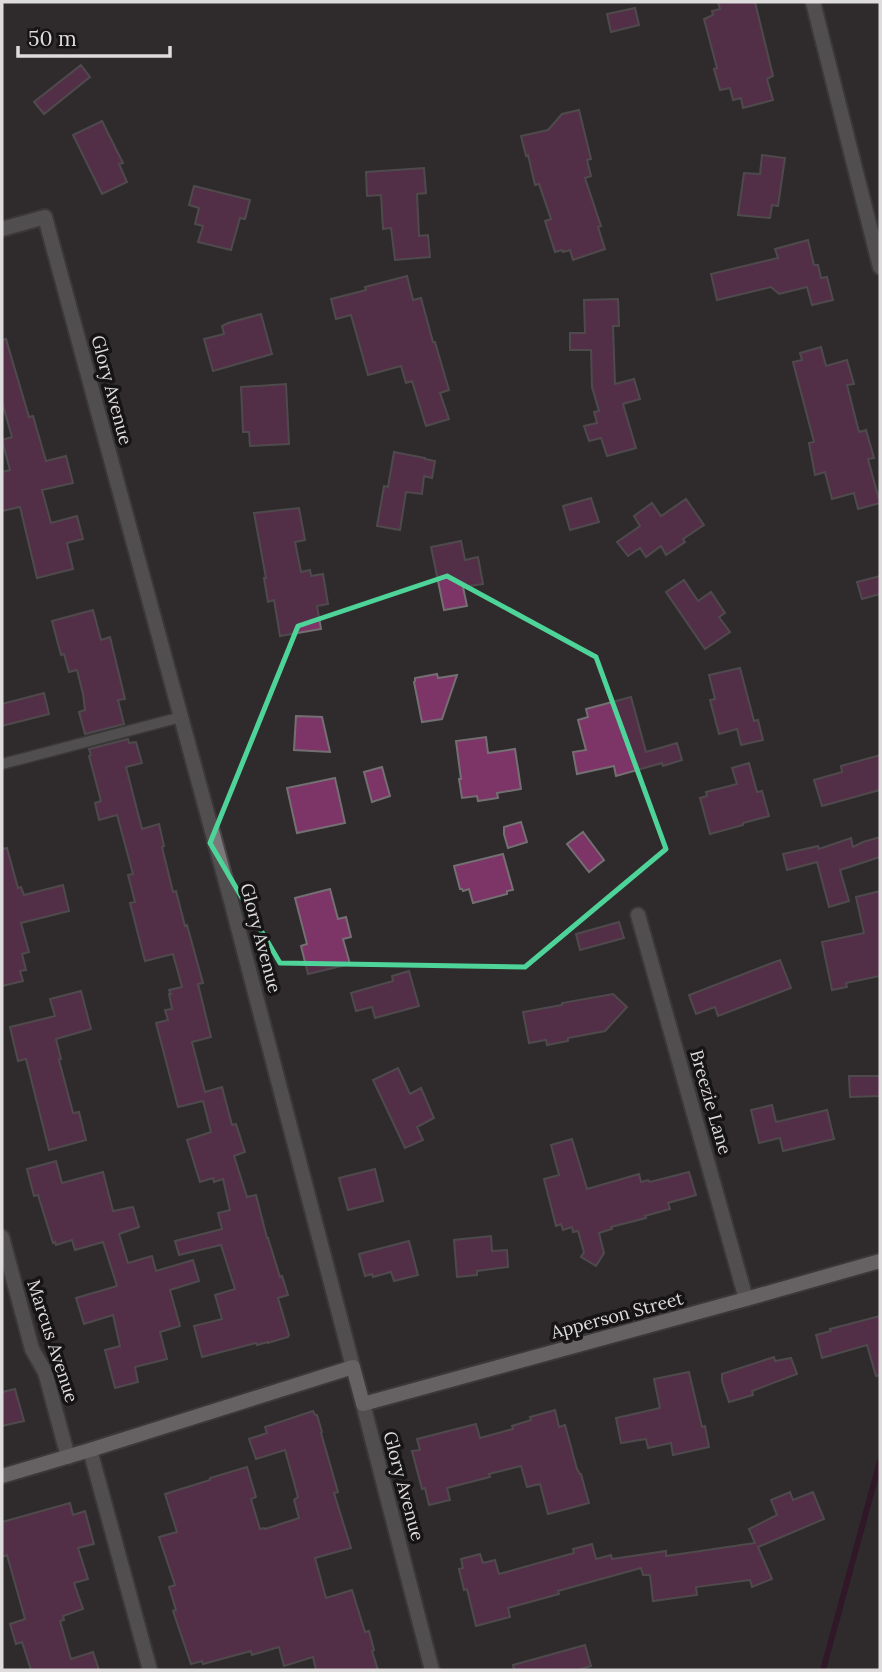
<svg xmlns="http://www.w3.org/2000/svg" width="882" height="1672" viewBox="0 0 882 1672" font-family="Lora,serif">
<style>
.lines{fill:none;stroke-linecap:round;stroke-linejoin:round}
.stream{stroke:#310024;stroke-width:6}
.building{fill:#7d3466;stroke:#746f72;stroke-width:2}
.lane-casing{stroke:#4b4749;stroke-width:13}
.street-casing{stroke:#4b4749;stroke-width:18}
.secondary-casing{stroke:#4b4749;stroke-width:18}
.lane{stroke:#7b797a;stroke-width:10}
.street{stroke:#7b797a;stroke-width:14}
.secondary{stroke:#a8a4a6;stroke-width:14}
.marked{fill:none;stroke:#4ed399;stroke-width:5;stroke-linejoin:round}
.labels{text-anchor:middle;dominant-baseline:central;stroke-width:7;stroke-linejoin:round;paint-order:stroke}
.street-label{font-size:18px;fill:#dedcdd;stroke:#161415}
</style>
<rect width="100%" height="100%" fill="#2f2b2d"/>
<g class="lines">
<!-- stream -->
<path class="stream" d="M823 1670 880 1461"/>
</g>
<!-- building -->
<path class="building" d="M718 2H755L773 76 767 79 773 100 743 108 741 98 733 100 730 88 720 90 714 69 717 68 704 19 713 15 712 11 720 9Z
M635 8 639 25 611 32 607 14Z
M81 65 90 77 44 114 34 102Z
M579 110 591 159 587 160 591 176 585 178 601 226 598 227 605 249 573 260 570 250 563 252 562 250 555 252 545 221 551 219 539 184 535 185 528 155 526 156 521 136 548 130 562 114Z
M102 121 123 163 119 164 127 182 102 194 73 135Z
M762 155 785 158 778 206 772 205 770 218 738 215 744 173 760 174Z
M424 168 426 193 417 194 419 236 428 235 430 257 395 260 391 228 383 229 381 195 367 196 366 172Z
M194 186 250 200 245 219 240 218 231 250 198 242 203 226 195 224 199 208 189 205Z
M808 240 814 265H818L821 278 827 277 833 300 812 305 807 287 779 294 771 287 717 300 711 274 778 258 775 249Z
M407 276 413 300 421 298 433 342H435L449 390 440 393 449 419 426 426 412 381 406 383 401 366 368 375 351 315 336 319 331 299 366 290 365 287Z
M618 299 619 326H613L615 384 634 379 640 399 623 404 636 448 607 456 601 438 589 441 584 426 597 423 594 412 599 411 592 387 591 350H570V333H585L584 300Z
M261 314 272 354 213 371 204 339 224 334 222 326 228 323Z
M6 339 29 417 33 416 46 461 66 456 73 483 42 490 51 523 77 516 83 539 67 543 73 569 37 578 20 507 2 511V472L10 470 2 440 12 437 2 402V340Z
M821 347 826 366 847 360 854 384 847 385 859 432 866 430 874 458 868 459 880 503 858 509 854 493 832 499 825 472 815 475 809 443 814 442 793 362 802 360 800 353Z
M286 384 289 444 250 446 249 432H243L241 387Z
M394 452 425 458V459L435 461 432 478 424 476 422 494 406 492 400 530 377 526 384 486 388 487Z
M591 498 599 522 570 530 563 506Z
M686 499 704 525 683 539 685 542 666 555 661 546 646 557 640 548 628 556 617 542 640 526 634 516 652 503 661 516Z
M299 508 305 540 295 542 301 572 310 570 311 576 323 574 328 604 317 606 321 629 280 636 274 600 268 602 264 578H266L254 513Z
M461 541 465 560 478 557 483 584 463 587 467 606 444 610 431 547Z
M880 576V594L862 599 857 582Z
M684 580 698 601 711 592 725 613 719 617 730 632 705 649 666 592Z
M93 610 101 640 110 637 125 699 118 700 124 724 85 734 79 712 85 710 83 694 77 670 69 672 64 654 61 655 52 621Z
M740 668 754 721 758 720 763 740 741 745 737 729 719 734 710 700 715 699 709 675Z
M437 674 438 678 457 675 442 719 422 722 414 682 415 681V678Z
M44 693 49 714 2 726V704Z
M631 697 646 752 677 743 682 760 663 766 662 763 616 776 614 766 577 774 573 752 586 750 578 720 588 717 586 709Z
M296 716 322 717 330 752 294 750Z
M486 737 488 753 515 749 521 789 497 793 498 798 478 801 477 796 462 798 459 779H461L456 741Z
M128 739 129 743 136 742 142 763 126 767 142 829 159 824 164 846 162 847 173 892 176 891 185 926 187 925 203 983 198 984 211 1037 192 1042 205 1092 222 1087 232 1125 236 1124 245 1152 234 1156 247 1197 256 1195 267 1238H268L280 1277 282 1276 288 1295 278 1298 289 1335 288 1337 268 1343V1342L257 1345 256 1343 202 1357 194 1326 222 1319 215 1295 235 1289 221 1245 179 1255 175 1241 222 1229 218 1213 230 1210 223 1179 214 1182 213 1178 200 1182 187 1140 211 1132 203 1101 178 1107 156 1023 168 1020 165 1010 172 1009 169 994H171L169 990 182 987 173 954 145 961 130 903 135 902 128 875 133 874 117 815 99 820 95 803 101 801 89 756 91 755 89 749Z
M880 755V790L822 806 814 780 842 772 841 766Z
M749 763 757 792 762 791 769 816 743 823V825L710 834 700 798 707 796 706 792 737 784 732 768Z
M382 767 390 796 372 802 364 772Z
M335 778 345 823 297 833 287 788Z
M521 822 527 842 508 848 504 834V827Z
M583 832 604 860 589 872 567 844Z
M880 837V857L840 870 849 901 829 907 817 862 787 870 783 854 818 846 819 849 851 838 853 847 863 842Z
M7 848 18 888 21 887 24 895 63 885 69 911 21 923 29 952 22 954 26 970 20 971 23 981 2 986V849Z
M503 854 513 890 507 891V894L473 903 469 889 463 891 462 889H460L454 866Z
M330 889 338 919 346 917 351 937 343 939 350 964 308 974 301 946 307 944 295 898Z
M880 891V976L846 983 847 987 832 990 822 942 864 933 856 897Z
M619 922 624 938 580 950 576 934Z
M780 960 791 988 718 1016 715 1007 696 1014 689 995Z
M409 971 419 1006 375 1018 372 1007 356 1011 351 993 393 981 392 976Z
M81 991 91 1029 56 1039 61 1059 59 1060 73 1113 79 1112 86 1140 49 1150 26 1059 18 1061 10 1027 55 1016 50 999Z
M613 994 627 1007 605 1031 568 1038V1041L547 1045 546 1040 529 1043 523 1012 562 1005V1003Z
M398 1068 410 1094 421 1088 434 1118 417 1127 423 1140 405 1148 373 1080Z
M849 1076H880V1096L850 1097Z
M772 1105 776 1122 827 1110 834 1139 783 1151 780 1138 759 1143 751 1110Z
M572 1139 587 1189 639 1174 641 1182 648 1180 650 1182 689 1172 696 1195 668 1203 670 1209 645 1216 646 1218 611 1227 612 1229 599 1233 604 1253 596 1266 581 1257 584 1252 578 1231 573 1232 572 1227 563 1230 561 1224 556 1226 544 1179 559 1175 551 1145Z
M56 1161 62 1183 103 1172 113 1211 133 1207 139 1227 119 1234 128 1263 152 1256 156 1271 193 1260 199 1281 170 1290 180 1326 160 1332 167 1359 135 1367 138 1382 115 1388 105 1350 120 1346 113 1315 84 1324 76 1298 117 1286 103 1242 75 1250 72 1240 56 1245 55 1242 53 1243 38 1195 34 1196 27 1169Z
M375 1169 383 1201 348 1210 339 1178Z
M491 1236 492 1251 507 1250 508 1267 477 1271V1275L457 1277 454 1240Z
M409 1241 418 1275 394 1281 391 1272 373 1277 372 1274 365 1276 359 1254Z
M880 1316V1375L876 1376 867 1345 822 1358 816 1335 831 1331 830 1329Z
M774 1357 775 1361 791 1358 797 1374 752 1391 753 1395 729 1402 722 1381V1374Z
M689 1372 702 1427 705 1426 709 1447 673 1455 671 1443 648 1448 646 1439 621 1443 616 1418 660 1408 654 1379Z
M15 1389 24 1421 2 1426V1392Z
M555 1410 559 1427 565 1425 577 1469 580 1474H581L589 1503 548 1514 540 1484 527 1487 521 1466 489 1474 490 1477 447 1488 450 1500 429 1505 425 1488 422 1489 412 1451 420 1450 417 1439 476 1424 480 1438 513 1429 512 1426 531 1420 530 1417Z
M313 1411 315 1415H317L322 1432 321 1433 338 1492 334 1493 351 1548 315 1558 326 1598 352 1590 365 1632 369 1631 374 1650 372 1651 378 1670H316L313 1657 284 1666 279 1647 252 1655 251 1651 203 1664 202 1661 191 1664 173 1611 176 1610 169 1587 175 1585 159 1537 177 1532 165 1494 210 1480V1478L247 1467 256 1497 251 1499 260 1529 264 1528 265 1529 299 1518 294 1500 298 1497 285 1450 256 1459 249 1439 267 1433 265 1427Z
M790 1492 793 1500 813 1492 824 1519 758 1547 772 1579 752 1587 750 1580 696 1587 697 1595 653 1601 650 1575H643L641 1568 558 1591 559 1594 508 1608 510 1617 476 1626 467 1589 464 1590 459 1569 463 1568 461 1559 480 1554 483 1563 495 1560 499 1574 574 1553 573 1549 592 1544 596 1559 611 1555 612 1559 666 1551V1556L755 1543 749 1529 777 1515 771 1500Z
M70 1503 73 1515 85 1511 94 1544 78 1548 88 1579 74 1583 83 1609 63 1616 64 1620 60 1621 71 1659 93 1652 99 1670H31L22 1642 16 1644 10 1624 25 1619 7 1555 2 1557V1522Z
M585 1645 591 1666 578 1670H514L513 1665Z"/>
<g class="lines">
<!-- lane casing -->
<g class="lane-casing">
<path id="lane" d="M2 764 181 717"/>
</g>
<!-- street casing -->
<g class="street-casing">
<path id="street" d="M813 2 880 267
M2 229 45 217 231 901 353 1367
M638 915 746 1299
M2 1237 32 1349 45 1372 68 1457
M363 1404 432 1670
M90 1450 150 1670"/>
</g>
<!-- secondary casing -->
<g class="secondary-casing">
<path id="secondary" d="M2 1476 90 1450 353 1367 363 1404 746 1299 880 1261"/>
</g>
<!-- lane -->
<use href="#lane" class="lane"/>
<!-- street -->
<use href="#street" class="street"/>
<!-- secondary -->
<use href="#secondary" class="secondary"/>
</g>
<!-- marked area -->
<path d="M0 0H882V1672H0ZM447 576 596 657 666 849 525 967 280 963 210 843 298 626Z" fill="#2f2b2d" fill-opacity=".55" fill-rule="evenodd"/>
<path class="marked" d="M447 576 596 657 666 849 525 967 280 963 210 843 298 626Z"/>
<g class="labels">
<!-- street labels -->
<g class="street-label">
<text transform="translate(112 390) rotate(75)">Glory Avenue</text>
<text transform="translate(261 938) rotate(75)">Glory Avenue</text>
<text transform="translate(711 1102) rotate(74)">Breezie Lane</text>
<text transform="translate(617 1315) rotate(-15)">Apperson Street</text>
<text transform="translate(53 1341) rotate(72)">Marcus Avenue</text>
<text transform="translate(404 1486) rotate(75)">Glory Avenue</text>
</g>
</g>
<!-- border -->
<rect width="882" height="1672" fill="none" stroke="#dedcdd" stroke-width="7"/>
<!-- scale -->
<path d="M18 46v10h152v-10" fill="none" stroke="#dedcdd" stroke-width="3.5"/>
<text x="28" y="46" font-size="21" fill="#dedcdd" stroke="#161415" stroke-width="5" paint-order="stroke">50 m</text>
</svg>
